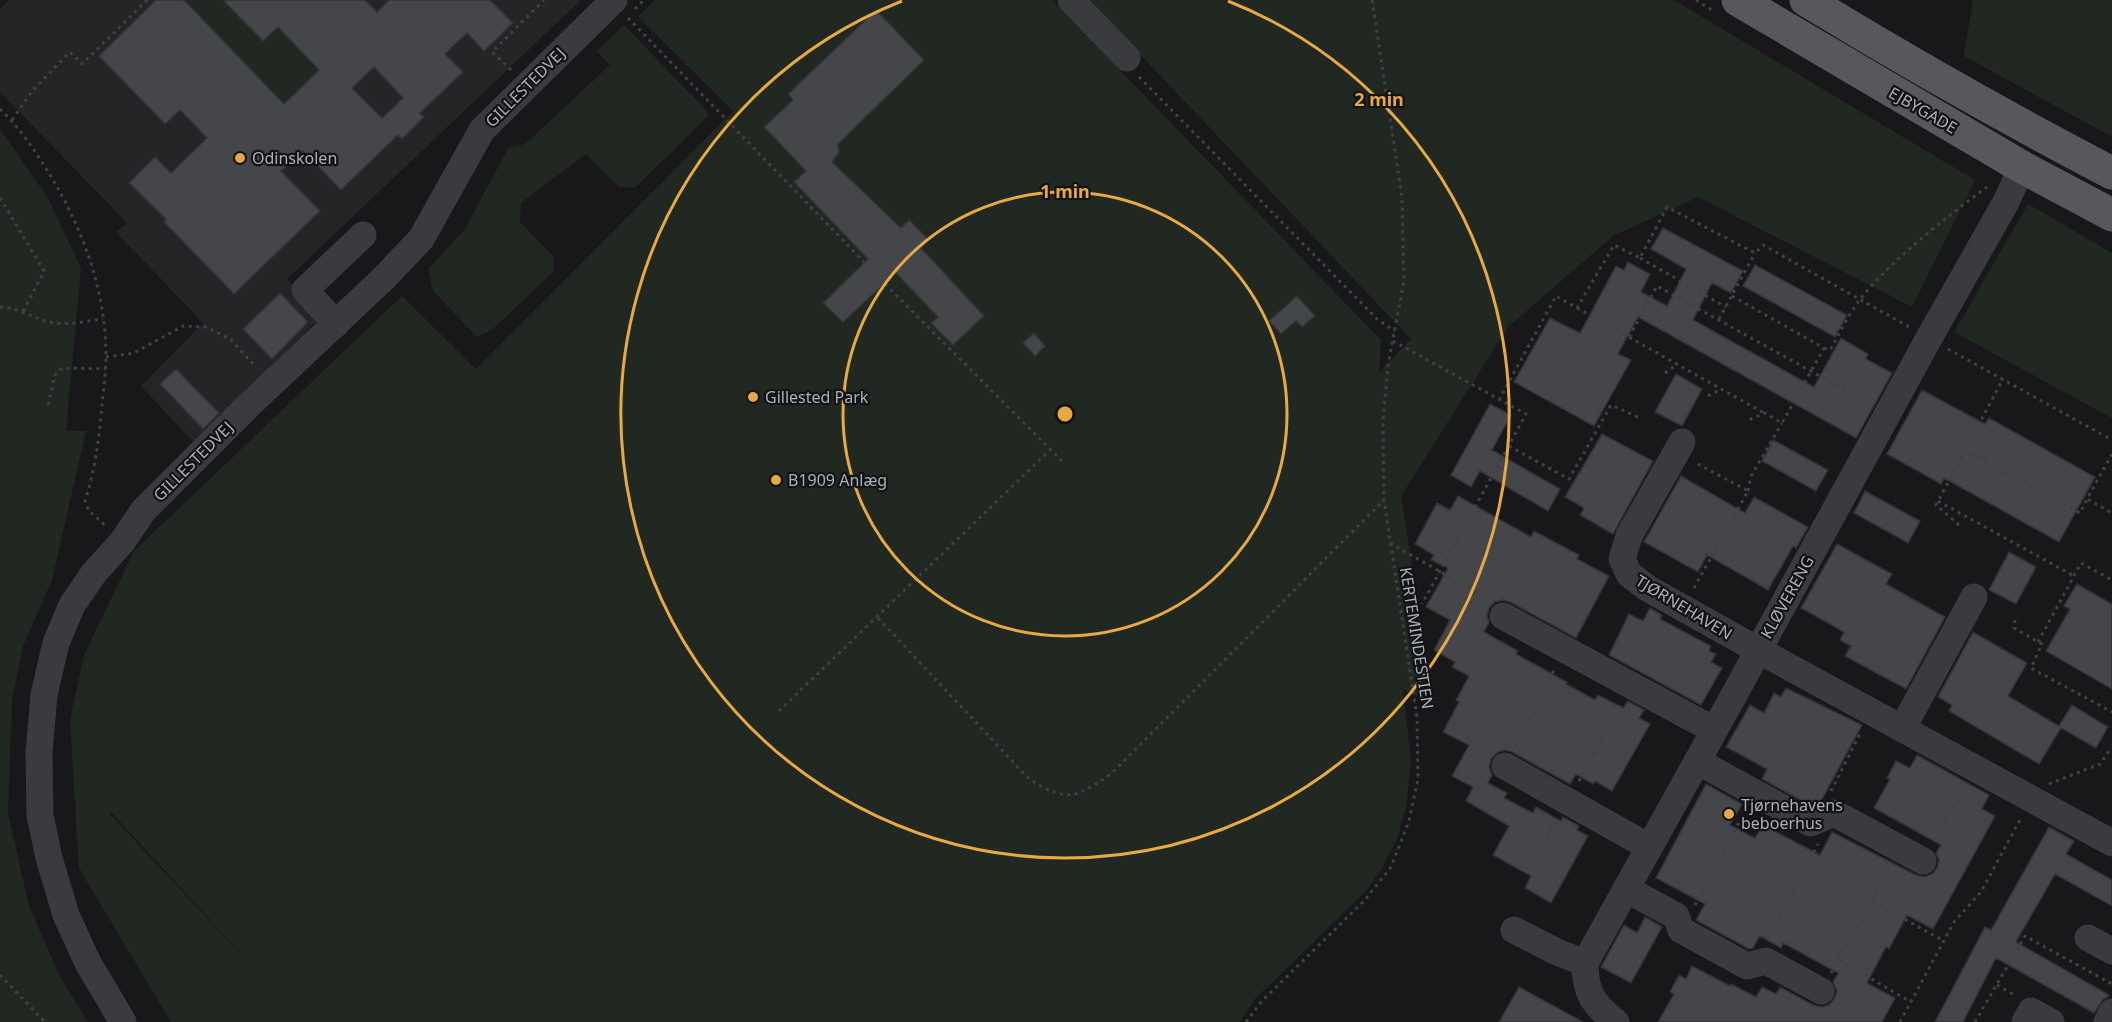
<svg xmlns="http://www.w3.org/2000/svg" width="2112" height="1022" viewBox="0 0 2112 1022" font-family="'Noto Sans',sans-serif">
<style>
.built{fill:#242527}
.green{fill:#212821;fill-rule:evenodd}
.building{fill:#45464a;stroke:#333336;stroke-width:1.5;fill-rule:evenodd}
.lines{fill:none;stroke-linecap:round;stroke-linejoin:round}
.path{stroke:#404246;stroke-width:3;stroke-dasharray:3 4.5;stroke-linecap:butt}
.minor{stroke:#3a3b3f;stroke-width:27}
.major{stroke:#56585e;stroke-width:33}
.ring{fill:none;stroke:#e8a942;stroke-width:3}
.poi-dot{fill:#e8a942;stroke:#131315;stroke-width:2}
.labels{text-anchor:middle;dominant-baseline:central;stroke-width:4.5;stroke-linejoin:round;paint-order:stroke}
.street-label{font-size:16px;fill:#abb0b9;stroke:#131315}
.poi-label{font-size:16px;fill:#abb0b9;stroke:#131315;text-anchor:start}
.centre{fill:#e8a942;stroke:#131315;stroke-width:3}
.ring-label{font-size:18px;text-anchor:middle;font-weight:bold;fill:#e8a942;stroke:#131315;stroke-width:4.5;stroke-linejoin:round;paint-order:stroke}
</style>
<rect width="100%" height="100%" fill="#18181a"/>
<!-- built -->
<path class="built" d="M9 0H581L287 279 321 317 195 444 141 386 203 323 116 232 127 223 0 92V9Z"/>
<!-- green -->
<path class="green" d="M196 0H223L278 27 319 70 284 104 190 6Z
M655 0H1052L1381 340 1379 373 1411 339 1088 0H1674L1975 180 1912 307 1698 197 1613 236 1508 327 1401 496 1434 704 1403 689 1411 761 1406 807 1397 839 1382 868 1366 891 1255 999 1240 1022H171L79 868 70 721 84 655 134 551 402 296 476 369 733 111 638 17ZM111 812 279 995 110 814Z
M1973 0H2112V137L1964 56Z
M624 25 706 110 708 116 635 188 619 187 586 154 521 203 520 222 553 256V272L493 329 477 337 433 291 428 269 465 229 508 148 525 144 610 65 597 51Z
M0 129 48 198 81 268 66 431H86L52 580 23 646 12 698 8 813 29 906 60 977 88 1022H0Z
M2028 204 2112 253V418L1954 332Z"/>
<!-- building -->
<path class="building" d="M156 0H184L284 104 319 70 278 27 263 41 223 0H365L377 12 389 0H490L513 23 484 51 467 33 445 54 463 72 420 113 424 117 402 139 398 135 341 190 303 151 281 171 320 211 234 294 164 222 166 219 129 183 155 157 171 173 207 138 180 110 165 124 99 56ZM374 67 403 98 382 118 352 88Z
M876 10 924 60 838 144 839 152 832 162 901 228 909 220 929 240 921 248 984 316 953 345 931 323 938 317 896 273 843 322 823 303 868 259 794 182 806 171 764 127 793 100 788 94Z
M1663 228 1743 271 1731 293 1712 283 1693 320 1814 387 1841 338 1868 354 1866 359 1892 373 1856 438 1638 317 1618 354 1631 360 1594 426 1514 382 1550 318 1580 333 1616 266 1624 270 1628 262 1650 274 1641 292 1667 306 1686 269 1651 249Z
M1755 265 1847 315 1835 337 1743 286Z
M280 293 308 322 272 359 243 329Z
M1297 296 1315 316 1302 327 1296 321 1281 334 1269 321Z
M1034 333 1045 346 1035 356 1023 343Z
M176 369 219 413 203 429 160 384Z
M1676 374 1702 389 1682 426 1655 412Z
M1922 390 1985 424 1989 418 2095 477 2059 542 1944 478 1941 484 1887 454Z
M1490 404 1511 415 1492 450 1560 489 1548 511 1480 471 1471 487 1451 475Z
M1602 434 1653 461 1613 534 1580 515 1584 508 1565 497Z
M1773 440 1828 470 1816 491 1762 461Z
M1681 476 1745 513 1754 497 1808 527 1796 548 1793 546 1768 590 1707 555 1698 572 1644 542Z
M1865 491 1920 521 1908 543 1854 513Z
M1458 496 1531 537 1534 531 1579 555 1577 559 1609 576 1576 638 1510 602 1503 600 1495 602 1489 608 1487 616 1489 622 1484 632 1518 651 1516 654 1567 682 1566 684 1595 700 1598 695 1623 708 1628 701 1644 710 1639 718 1650 724 1612 791 1595 781 1593 784 1576 774 1570 784 1512 752 1505 750 1498 752 1491 759 1489 767 1492 775 1488 783 1507 793 1504 798 1533 813 1536 807 1561 821 1563 817 1579 826 1577 830 1588 836 1551 903 1525 888 1531 876 1493 855 1509 826 1466 801 1473 787 1452 776 1469 745 1443 732 1459 702 1456 700 1469 676 1452 667 1455 662 1434 650 1450 620 1426 607 1448 568 1431 560 1434 555 1415 544 1437 503 1450 510Z
M1837 544 1892 574 1886 584 1945 617 1906 689 1845 656 1851 646 1840 640 1844 632 1801 608Z
M2009 552 2036 567 2016 604 1989 590Z
M2077 584 2112 604V689L2046 651 2070 609 2064 606Z
M1650 608 1662 615 1660 619 1711 646 1709 651 1716 654 1711 662 1722 668 1701 705 1609 655 1629 614 1643 621Z
M1973 632 2027 663 2008 696 2059 726 2072 705 2108 727 2096 748 2061 728 2039 764 1949 711 1952 705 1938 697Z
M1786 688 1862 725 1821 801 1811 806 1762 779 1767 769 1726 747 1750 705 1764 713 1774 693 1781 697Z
M1917 755 1989 795 1982 809 1995 816 1933 929 1907 915 1889 949 1886 947 1867 983 1895 998 1882 1022H1658L1674 994 1670 992 1679 975 1686 979 1692 966 1730 986 1731 984 1756 997 1762 987 1776 994 1780 987 1813 1005 1822 1007 1829 1005 1834 999 1837 991 1833 982 1838 973 1783 943 1781 948 1760 936 1753 948 1749 949 1696 920 1705 904 1656 878 1706 784 1742 804 1730 825 1755 838 1763 825 1820 855 1832 832 1916 875 1924 877 1932 874 1937 868 1939 860 1936 853 1941 845 1874 808 1890 779 1887 778 1896 761 1910 768Z
M2049 827 2074 841 2066 854 2112 880V906L2055 874 2016 942 2109 995 2108 997 2103 999 2094 1013 1996 958 1963 1022H1935L1985 927 1991 930Z
M1645 917 1662 927 1631 983 1601 967 1624 925 1637 933Z
M1519 987 1583 1022H1499Z"/>
<g class="lines">
<!-- path -->
<path class="path" d="M1696 0 1715 12
M635 9 644 0
M628 18 864 262
M511 70 492 52 544 0
M1139 77 1377 319 1395 331
M0 109C19 127 33 148 47 170 82 226 106 290 106 356 106 373 103 390 102 406 99 438 95 471 85 501L89 511 106 526
M12 120 33 90 70 52 82 64 147 0
M0 198 44 271 23 312
M1640 258 1726 307
M885 284 1065 464
M1732 296 1824 348 1782 423 1765 413 1749 420
M0 307C18 307 33 319 50 322 67 326 86 321 103 319
M1577 308 1764 413
M1719 319 1755 253
M1629 337 1657 286 1847 391
M1393 341 1526 414 1422 604
M1824 348 1830 350C1840 333 1849 313 1861 298 1894 258 1945 218 1987 187
M1948 349 2112 440
M106 357 134 353 183 326 207 327 231 340 256 367
M1665 373 1678 364
M1708 396 1721 389
M1499 400 1556 296 1577 308 1614 245 1640 258 1667 207 1755 253 1763 245 1911 328
M48 405 55 375 62 368 105 369
M1509 446 1569 479 1611 405 1640 418
M1965 450 2080 513 2087 499
M2112 454 2087 499 2112 513
M1748 491 1751 476 1782 423
M1938 501 2074 576
M1959 525 1936 505 2003 379
M1390 543 1488 599
M1694 588 1748 491 1696 463
M878 618 1030 780C1070 803 1074 798 1111 774L1384 500
M2015 620 2014 628 2042 644 2031 668 2112 712
M2038 642 2081 563 2112 580
M779 711 1050 450
M1515 747 1554 670
M1579 781 1620 706
M2049 784 2100 764 2112 747
M1831 791 1861 732
M1934 841 1964 786
M1528 870 1556 821
M1872 901 1944 941
M1695 905 1744 813
M1769 939 1818 844
M1839 960 1911 1002
M1831 973 1890 869
M0 975 45 1022
M1997 985 2016 996
M1246 1022 1261 1002 1364 901 1391 867 1409 821 1418 779 1417 717 1384 500 1383 421 1388 365 1404 281 1402 197 1372 0
M1900 1022 1954 922 1981 892 2021 818
M1975 1022 2025 936 2112 984"/>
<!-- minor -->
<path class="minor" d="M1071 0 1127 58
M336 324 305 290 363 235
M1682 442 1629 536 1622 559 1629 574 1647 588 1758 650 2112 843
M1503 616 1714 730
M1902 729 1974 597
M1697 761 1810 823 1834 813 1923 861
M1505 766 1649 847
M1626 889 1676 916 1681 930 1747 966 1766 961 1821 991
M1514 930 1557 952 1585 963
M2088 938 2112 951
M123 1022 88 963 66 915 49 858 40 815 39 752 44 695 56 643 72 605 94 573 122 542 143 511 249 405 384 278 421 239 482 130 614 0
M1616 1022C1593 1005 1585 992 1585 963L1734 695 1929 338 2006 202 2022 167
M2025 1022 2031 1011 2051 1022
M2107 1022 2112 1012"/>
<!-- major -->
<path class="major" d="M1738 0 2022 167 2112 215
M1806 0C1906 61 2008 119 2112 173"/>
</g>
<!-- distance rings -->
<g class="ring">
<circle cx="1065" cy="414" r="222"/>
<path d="M1228 1A444 444 0 1 1 902 1"/>
</g>
<!-- markers -->
<g class="poi-dot">
<circle cx="240" cy="158" r="6"/>
<circle cx="753" cy="397" r="6"/>
<circle cx="776" cy="480" r="6"/>
<circle cx="1729" cy="814" r="6"/>
</g>
<g class="labels">
<!-- street labels -->
<g class="street-label">
<text transform="translate(525 87) rotate(-45)">GILLESTEDVEJ</text>
<text transform="translate(1923 110) rotate(30)">EJBYGADE</text>
<text transform="translate(193 461) rotate(-45)">GILLESTEDVEJ</text>
<text transform="translate(1787 597) rotate(-61)">KLØVERENG</text>
<text transform="translate(1684 607) rotate(31)">TJØRNEHAVEN</text>
<text transform="translate(1417 638) rotate(81)">KERTEMINDESTIEN</text>
</g>
<!-- poi labels -->
<g class="poi-label">
<text x="252" y="158">Odinskolen</text>
<text x="765" y="397">Gillested Park</text>
<text x="788" y="480">B1909 Anlæg</text>
<text x="1741" y="805">Tjørnehavens<tspan x="1741" dy="18">beboerhus</tspan></text>
</g>
</g>
<circle cx="1065" cy="414" r="9" class="centre"/>
<g class="ring-label">
<text x="1379" y="106">2 min</text>
<text x="1065" y="198">1 min</text>
</g>
</svg>
